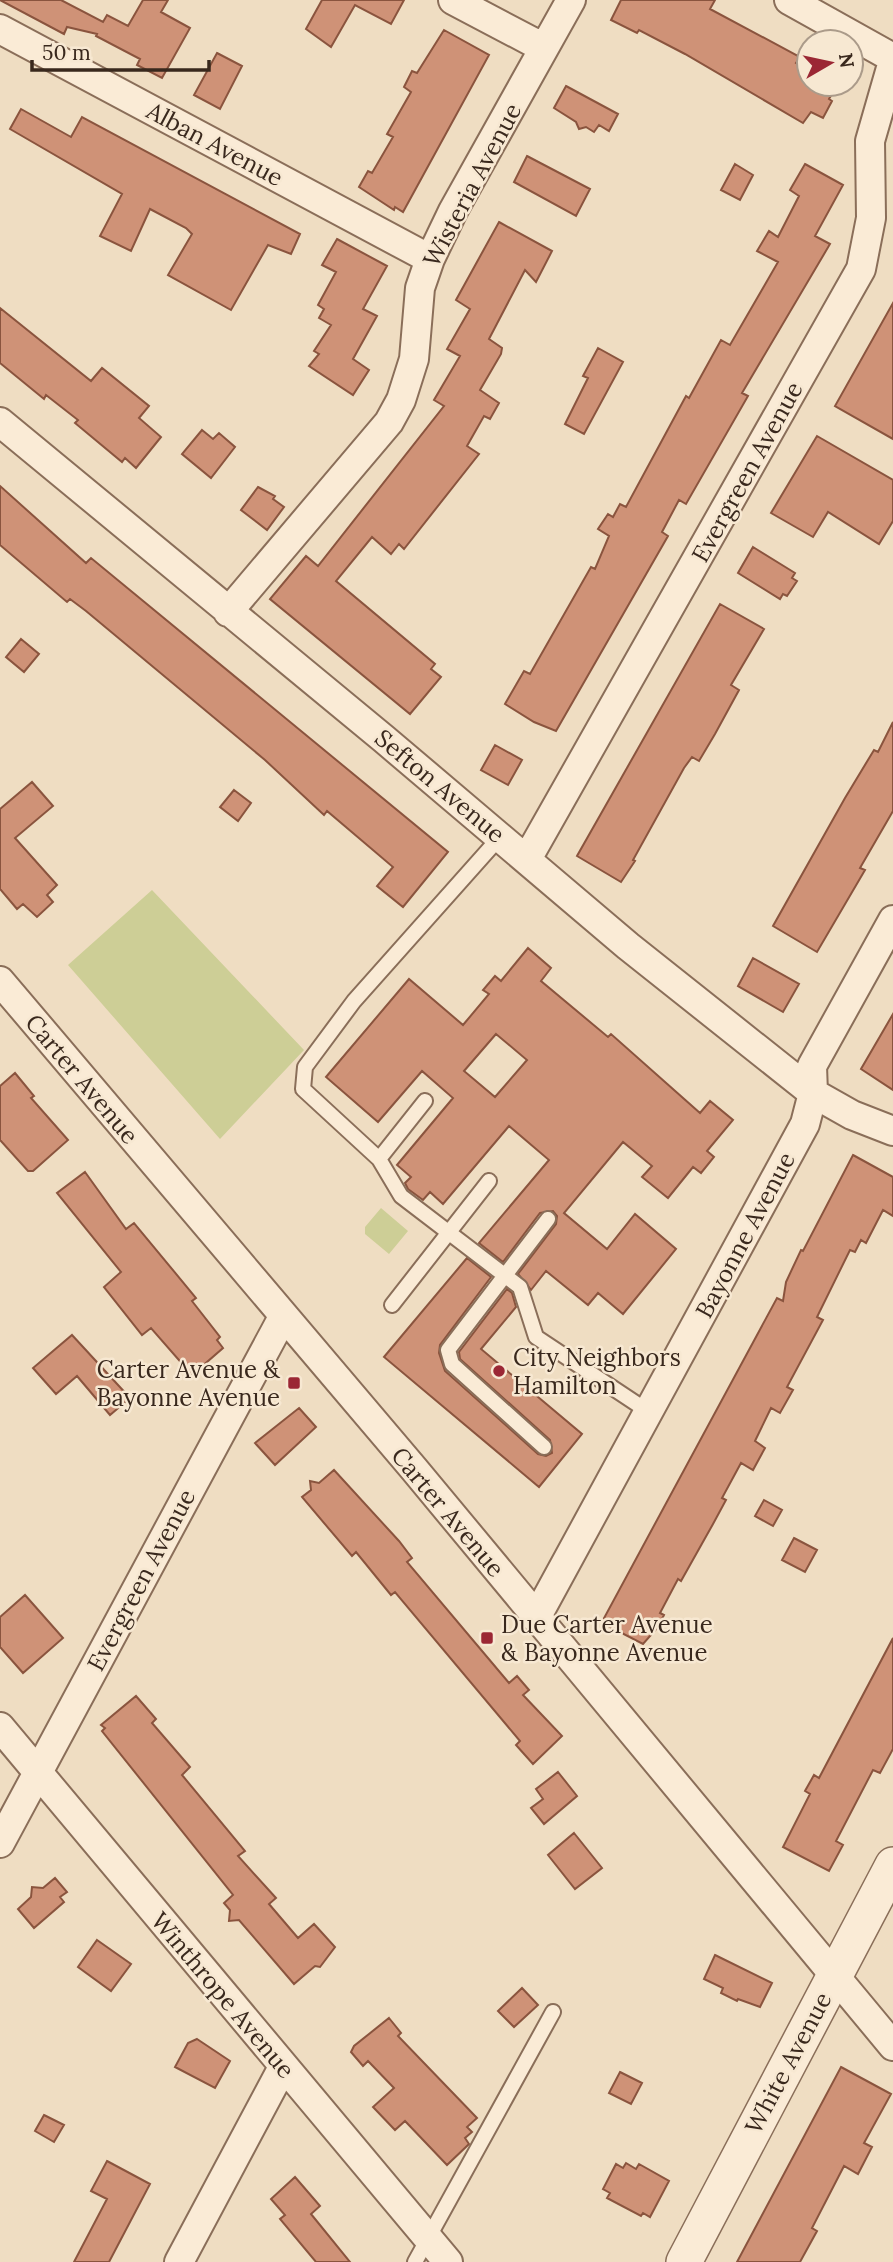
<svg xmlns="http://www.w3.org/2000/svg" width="893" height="2262" viewBox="0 0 893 2262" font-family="Lora,serif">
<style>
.green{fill:#cdce96}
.building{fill:#cf9277;stroke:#8a543e;stroke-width:2;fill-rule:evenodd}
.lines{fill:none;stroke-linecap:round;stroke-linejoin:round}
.service-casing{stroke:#8a6e59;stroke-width:18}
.minor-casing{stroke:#8a6e59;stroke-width:32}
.tertiary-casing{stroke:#8a6e59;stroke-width:38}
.service{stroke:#faebd6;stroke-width:14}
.minor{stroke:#faebd6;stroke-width:28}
.tertiary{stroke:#faebd6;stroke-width:35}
.poi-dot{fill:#9b2734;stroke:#f7e8d2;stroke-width:2.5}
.labels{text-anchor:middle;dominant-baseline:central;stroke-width:5;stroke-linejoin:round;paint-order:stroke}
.street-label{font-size:24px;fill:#39281d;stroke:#f7e8d2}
.poi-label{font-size:24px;fill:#39281d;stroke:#f7e8d2;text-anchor:start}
</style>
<rect width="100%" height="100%" fill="#efddc2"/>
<!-- green -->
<path class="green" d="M152 890 304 1050 220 1139 68 965Z
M381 1208 408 1231 389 1254 365 1234V1227Z"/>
<!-- building -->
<path class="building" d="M0 0H61L103 22 107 15 128 26 143 0H168L161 12 190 28 162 78 137 65 140 59 96 36 97 34 67 27 64 34Z
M322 0H404L391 24 355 5 331 47 306 29Z
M621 0H715L710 9 800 57 796 63 809 71V84H838L829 99 832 101 823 118 811 112 803 123 685 54 639 30 637 33 611 20Z
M444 30 489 55 403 212 395 207 394 210 359 187 368 171 372 173 393 137 387 134 411 92 404 87 412 71 417 73Z
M217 53 242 66 220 109 194 95Z
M566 86 618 114 609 131 599 125 594 132 586 127 579 129 576 122 554 108Z
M21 109 71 137 82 117 300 234 291 254 268 245 231 310 168 275 192 234 186 228 150 209 131 251 100 236 122 194 10 129Z
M527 156 590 189 576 216 514 182Z
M735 164 753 175 740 200 721 190Z
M805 164 843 185 815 236 830 244 742 393 748 396 686 504 679 500 662 532 668 536 556 731 534 722 505 704 524 671 530 674 591 567 595 569 609 536 598 529 608 514 613 517 620 504 626 507 686 396 689 398 721 340 730 345 778 262 757 251 769 231 778 237 799 196 790 190Z
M499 222 552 251 536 282 525 270 489 339 502 348 501 354 480 390 499 403 490 419 484 416 467 446 479 454 404 549 399 544 391 554 372 537 336 581 435 664 431 669 441 677 410 714 270 599 306 556 318 566 444 406 434 400 460 356 447 349 470 309 456 300Z
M337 239 387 266 363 309 377 316 353 359 369 370 353 395 309 366 319 354 314 351 331 325 319 318 324 309 318 305 336 272 322 265Z
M893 303V439L835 406Z
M0 308 91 381 102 368 149 406 139 418 161 437 136 468 125 458 122 462 75 423 78 420 46 395 44 399 0 363Z
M598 348 623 362 584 434 565 424 588 378 583 376Z
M202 430 213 439 219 433 235 447 211 478 182 454Z
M817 436 893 480V521L879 544 828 512 813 537 771 513Z
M0 486 86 563 91 558 448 852 403 907 377 886 393 867 327 811 324 815 265 760 86 611 70 599 67 602 0 545Z
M258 487 275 496 273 499 284 507 267 530 241 510Z
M753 547 795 573 792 578 797 581 787 596 783 594 780 599 738 573Z
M720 604 764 629 731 685 739 690 715 734 699 761 692 757 684 768 633 860 635 861 621 882 577 856Z
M21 639 39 654 24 672 6 657Z
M893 722V811L860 868 865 870 817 952 773 926 845 798 874 750 878 752Z
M495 745 522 760 508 785 481 770Z
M32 782 53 806 15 838 57 885 47 895 53 902 37 917 23 904 17 909 0 889V809Z
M234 790 251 803 238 821 220 807Z
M528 948 551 968 541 981 608 1037 611 1034 700 1113 710 1101 733 1120 707 1151 714 1157 701 1173 693 1167 668 1198 642 1177 652 1166 623 1142 564 1213 607 1249 635 1214 676 1249 623 1314 598 1293 588 1305 546 1271 531 1290 518 1274 556 1224 557 1216 553 1211 540 1213 503 1262 479 1243 549 1160 509 1126 443 1204 430 1192 423 1200 408 1189 405 1183 411 1177 397 1165 453 1098 422 1071 378 1122 326 1077 409 979 463 1025 489 994 483 990 495 976 501 981ZM496 1034 527 1060 495 1097 464 1071Z
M753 958 799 984 783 1012 738 986Z
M893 1014V1090L861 1069Z
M15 1073 34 1096 31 1098 68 1140 33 1171H28L0 1140V1086Z
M853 1155 893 1177V1216L883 1210 866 1243 861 1240 855 1252 850 1250 817 1317 823 1320 787 1387 793 1390 780 1413 771 1408 755 1441 765 1448 753 1470 741 1463 722 1498 726 1500 713 1524 681 1581 678 1579 660 1613 664 1615 658 1627 643 1644 608 1626 609 1623 603 1620 777 1298 783 1301 786 1282 801 1250 803 1251Z
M85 1172 126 1229 134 1223 196 1298 192 1301 220 1337 217 1340 223 1348 192 1375 151 1328 142 1335 104 1287 121 1272 57 1193Z
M467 1258 491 1277 440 1345 439 1353 445 1371 538 1454 546 1456 552 1453 550 1440 460 1359 459 1352 507 1289 512 1293 516 1307 481 1349 582 1434 539 1487 384 1357Z
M72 1335 130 1398 110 1415 77 1376 56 1394 33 1368Z
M299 1408 316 1427 275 1465 255 1443Z
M334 1470 399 1541 412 1558 407 1562 509 1683 517 1676 529 1690 523 1695 562 1736 533 1764 516 1745 520 1741 395 1592 391 1595 356 1552 352 1556 302 1497 311 1490 310 1481 319 1483Z
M764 1500 782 1510 773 1526 755 1516Z
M794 1538 817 1550 805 1572 782 1560Z
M25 1595 63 1638 23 1673 0 1647V1617Z
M893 1638V1749L880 1773 873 1770 836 1841 843 1845 829 1871 783 1847 810 1794 805 1791 814 1775 819 1778Z
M136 1696 156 1719 152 1723 190 1767 182 1775 245 1851 238 1856 276 1898 269 1904 298 1938 314 1924 335 1947 320 1967 315 1966 294 1984 239 1920 229 1921 230 1910 224 1903 233 1895 102 1731 105 1728 101 1725Z
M558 1772 577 1796 544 1824 531 1808 543 1799 536 1789Z
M574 1833 602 1868 575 1889 548 1855Z
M55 1878 67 1892 60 1897 64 1902 34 1928 18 1909 31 1897 32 1887 43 1888Z
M97 1940 131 1964 111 1991 78 1967Z
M715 1955 772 1983 760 2007 738 1999 737 2001 721 1993 723 1988 704 1979Z
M522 1988 538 2005 514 2027 498 2011Z
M389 2018 401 2033 398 2036 477 2118 467 2127 472 2132 465 2138 469 2144 447 2165 405 2121 395 2130 373 2107 394 2088 368 2061 363 2066 351 2052 354 2046Z
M197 2039 230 2061 215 2088 175 2067 188 2043Z
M841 2067 891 2094 864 2143 872 2147 858 2174 844 2166 812 2228 817 2231 800 2262H737Z
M620 2072 642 2083 631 2104 609 2093Z
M44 2115 64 2125 54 2142 35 2131Z
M107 2161 150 2184 109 2262H74L107 2199 91 2191Z
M626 2163 636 2169 639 2164 669 2181 650 2217 643 2213 641 2216 607 2198 610 2193 603 2189 616 2164 623 2168Z
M295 2177 320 2206 311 2214 350 2262H316L280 2219 285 2215 271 2199Z"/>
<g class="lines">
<!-- service casing -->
<g class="service-casing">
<path id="service" d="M500 837 354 1001 305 1067 303 1089 379 1159 401 1196 520 1287 536 1337 649 1412
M379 1159 425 1101
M392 1305 489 1181
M544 1447 452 1364 448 1350 548 1219
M415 2262 553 2012"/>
</g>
<!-- minor casing -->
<g class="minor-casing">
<path id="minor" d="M453 0 544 48
M789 0 893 58
M0 29 430 259
M0 422 384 739 628 946 813 1093 852 1115 893 1131
M228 612 389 422 401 400 414 359 420 288 430 259 453 211 571 0
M527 859 861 269 871 218 870 141 893 61
M0 981 414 1469 893 2046
M536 1618 805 1124 813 1093 812 1066 893 920
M0 1727 448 2262
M0 1843 283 1317
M179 2262 283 2067"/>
</g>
<!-- tertiary casing -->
<g class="tertiary-casing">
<path id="tertiary" d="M684 2262 893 1865"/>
</g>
<!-- service -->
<use href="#service" class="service"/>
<!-- minor -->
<use href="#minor" class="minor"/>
<!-- tertiary -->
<use href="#tertiary" class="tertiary"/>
</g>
<!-- markers -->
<g class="poi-dot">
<circle cx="499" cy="1371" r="7"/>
<rect x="287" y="1376" width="14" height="14" rx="3.5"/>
<rect x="480" y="1631" width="14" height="14" rx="3.5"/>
</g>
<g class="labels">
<!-- street labels -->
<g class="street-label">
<text transform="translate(215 144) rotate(28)">Alban Avenue</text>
<text transform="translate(472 185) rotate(-62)">Wisteria Avenue</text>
<text transform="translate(747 472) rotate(-61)">Evergreen Avenue</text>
<text transform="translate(440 786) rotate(40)">Sefton Avenue</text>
<text transform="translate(82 1079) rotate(50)">Carter Avenue</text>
<text transform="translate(745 1235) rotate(-62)">Bayonne Avenue</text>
<text transform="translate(448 1512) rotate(50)">Carter Avenue</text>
<text transform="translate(141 1580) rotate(-62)">Evergreen Avenue</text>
<text transform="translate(223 1995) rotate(50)">Winthrope Avenue</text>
<text transform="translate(788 2063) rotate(-62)">White Avenue</text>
</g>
<!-- poi labels -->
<g class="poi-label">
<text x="513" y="1357">City Neighbors<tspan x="513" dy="28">Hamilton</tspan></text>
<text x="280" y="1369" text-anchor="end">Carter Avenue &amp;<tspan x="280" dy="28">Bayonne Avenue</tspan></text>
<text x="501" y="1624">Due Carter Avenue<tspan x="501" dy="28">&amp; Bayonne Avenue</tspan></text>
</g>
</g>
<!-- north arrow -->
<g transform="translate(830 63) rotate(81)"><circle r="33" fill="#f7e8d2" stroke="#ab9b8a" stroke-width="2"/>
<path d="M0-5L12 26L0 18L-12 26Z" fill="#9b2734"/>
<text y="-10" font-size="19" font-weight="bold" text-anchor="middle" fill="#39281d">N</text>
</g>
<!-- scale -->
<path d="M32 60v10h177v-10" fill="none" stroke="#39281d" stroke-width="3.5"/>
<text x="42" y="60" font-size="21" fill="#39281d" stroke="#f7e8d2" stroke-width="5" paint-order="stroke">50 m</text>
</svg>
